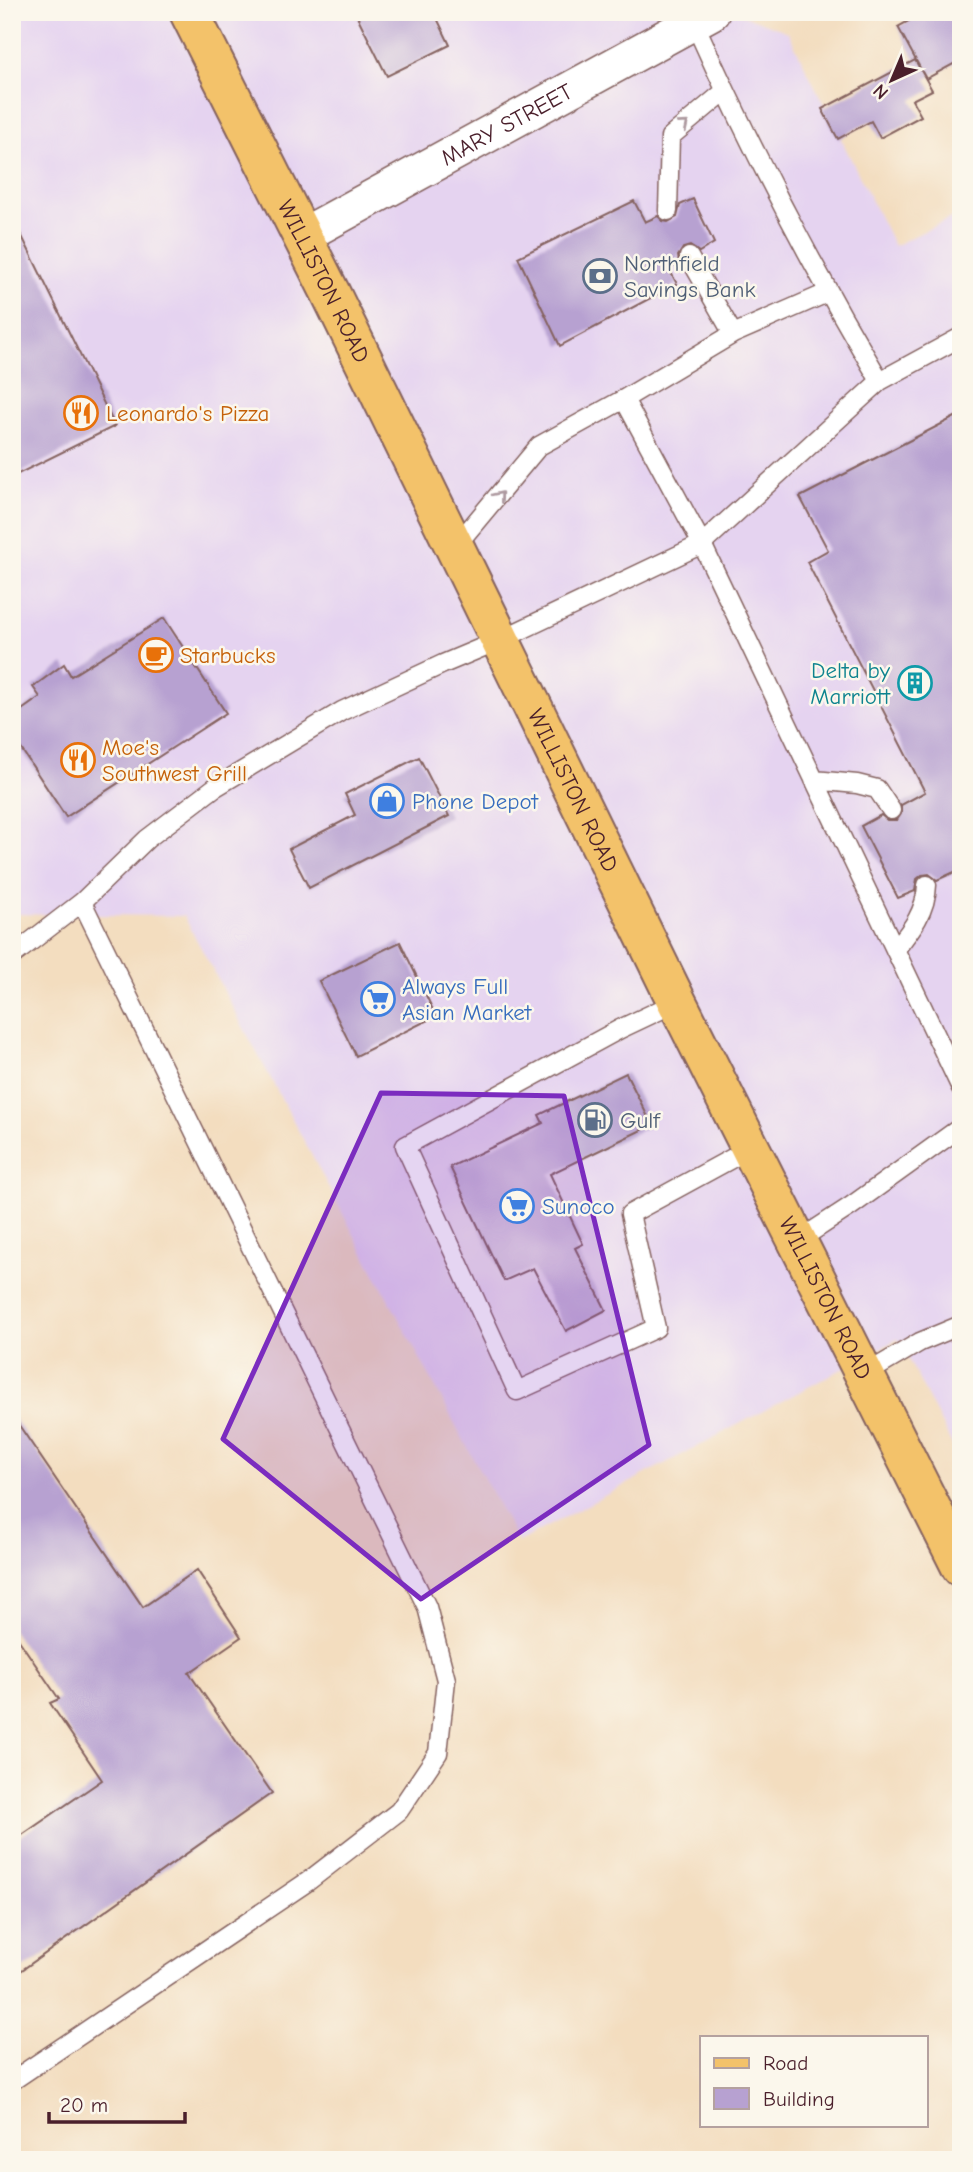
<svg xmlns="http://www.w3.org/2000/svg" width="973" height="2172" viewBox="0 0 973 2172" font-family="'Comic Neue',sans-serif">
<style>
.built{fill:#e5d3f0}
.building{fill:#b7a1d1}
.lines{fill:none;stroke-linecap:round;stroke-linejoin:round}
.service-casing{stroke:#85625f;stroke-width:21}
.minor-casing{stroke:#85625f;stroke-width:38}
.primary-casing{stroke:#85625f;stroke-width:42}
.service{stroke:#fff;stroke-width:18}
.minor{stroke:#fff;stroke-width:35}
.primary{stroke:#f3c26a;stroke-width:38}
.oneway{stroke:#ae9aa0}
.marked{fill:#7b2cbf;fill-opacity:0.2;stroke:#7b2cbf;stroke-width:5;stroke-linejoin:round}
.labels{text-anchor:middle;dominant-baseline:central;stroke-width:5;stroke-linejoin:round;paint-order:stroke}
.street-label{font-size:23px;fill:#4a1f2b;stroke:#fbf7ec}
.service-label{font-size:23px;fill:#4e5e75;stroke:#fbf7ec;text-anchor:start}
.food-label{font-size:23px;fill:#c56008;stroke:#fbf7ec;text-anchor:start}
.culture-label{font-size:23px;fill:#0d838f;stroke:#fbf7ec;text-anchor:end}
.shop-label{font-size:23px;fill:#366cbe;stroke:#fbf7ec;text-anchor:start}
</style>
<rect width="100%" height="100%" fill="#fbf7ec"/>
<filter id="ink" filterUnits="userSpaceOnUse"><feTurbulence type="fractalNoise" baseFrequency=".0143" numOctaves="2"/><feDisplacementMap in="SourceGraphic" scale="14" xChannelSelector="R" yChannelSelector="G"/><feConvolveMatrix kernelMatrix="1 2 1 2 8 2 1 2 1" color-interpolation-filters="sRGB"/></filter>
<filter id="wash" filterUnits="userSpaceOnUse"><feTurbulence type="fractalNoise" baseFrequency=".00686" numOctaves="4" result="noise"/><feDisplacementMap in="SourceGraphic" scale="28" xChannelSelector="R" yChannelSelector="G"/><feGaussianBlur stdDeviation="1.57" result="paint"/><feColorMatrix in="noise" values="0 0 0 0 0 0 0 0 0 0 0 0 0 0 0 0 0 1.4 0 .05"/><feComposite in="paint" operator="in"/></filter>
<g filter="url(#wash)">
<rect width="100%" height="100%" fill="#f3ddbf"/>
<!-- built -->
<path class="built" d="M12 12H735L788 32 894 246 961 213V1462L898 1339 518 1542 184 916 12 914Z"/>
<g id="blocks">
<!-- building -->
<path class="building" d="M355 12H434L450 45 387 76Z
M925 12H961V60L926 79 898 27Z
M915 60 932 90 912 100 921 116 880 138 871 121 838 139 822 109Z
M693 199 714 243 699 252 690 246 683 248 678 256 679 263 669 269 677 284 560 346 518 257 634 201 645 222 658 216 663 221 668 222 677 217 680 205Z
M12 216 115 426 12 477Z
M961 414V869L937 880 929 874 922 875 917 879 915 891 898 898 861 826 881 815 887 820H897L901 814V805L925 792 807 562 828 550 800 497Z
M164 618 226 713 66 817 12 735V717L40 697 33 687 64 664 71 676Z
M419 757 449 816 309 888 289 849 355 815 345 794Z
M400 942 436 1016 356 1056 319 981Z
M626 1073 652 1125 550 1174 583 1244 575 1248 606 1310 566 1331 533 1268 504 1281 450 1167 543 1123 539 1115Z
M12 1415 143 1607 197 1570 241 1637 189 1673 272 1793 12 1977V1842L102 1780 50 1703 59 1699 12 1630Z"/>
</g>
</g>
<g filter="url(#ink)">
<use href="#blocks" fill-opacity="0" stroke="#85625f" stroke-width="2"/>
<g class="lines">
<!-- service casing -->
<g class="service-casing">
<path id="service" d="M694 22C749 145 811 265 880 381
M668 211 670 137 725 91
M689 257 733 334
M624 399 702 544 961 1088
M454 548 539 446 624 399 733 334 827 293
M814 780 857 784 877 789 891 810
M895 950C911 930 926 912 927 885
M12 956 82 902 147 839 214 788 342 711 443 664 500 640 702 544 880 381 961 337
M677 1002 620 1029 405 1146 517 1391 656 1328 630 1214 751 1148
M796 1242 851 1206 961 1127
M864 1375 920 1342 961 1325
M12 2081 307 1882 399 1811 438 1753 446 1680 427 1607 82 902"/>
</g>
<!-- minor casing -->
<g class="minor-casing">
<g id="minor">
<path id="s1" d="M302 236 712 12"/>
</g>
</g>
<!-- primary casing -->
<g class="primary-casing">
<g id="primary">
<path id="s2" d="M189 12 330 292 677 1002 961 1567"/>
</g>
</g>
<!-- service -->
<use href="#service" class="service"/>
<!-- minor -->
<use href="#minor" class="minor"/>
<!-- primary -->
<use href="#primary" class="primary"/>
</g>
<!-- one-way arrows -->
<defs><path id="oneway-chevron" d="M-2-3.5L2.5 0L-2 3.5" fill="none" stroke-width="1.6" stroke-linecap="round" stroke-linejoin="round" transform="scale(1.75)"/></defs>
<g class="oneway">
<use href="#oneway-chevron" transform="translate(684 125) rotate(-40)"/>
<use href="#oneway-chevron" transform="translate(499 496) rotate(-50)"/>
</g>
</g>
<!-- marked area -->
<path class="marked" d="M381 1093 564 1096 649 1445 421 1599 223 1439Z"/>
<!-- icons -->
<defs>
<g id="bank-ring" transform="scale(1.75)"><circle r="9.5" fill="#fbf7ec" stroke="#5c6f8a" stroke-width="1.5"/><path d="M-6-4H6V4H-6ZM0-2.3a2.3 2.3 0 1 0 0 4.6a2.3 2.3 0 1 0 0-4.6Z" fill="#5c6f8a"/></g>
<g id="restaurant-ring" transform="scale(1.75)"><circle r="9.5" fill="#fbf7ec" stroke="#e8710a" stroke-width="1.5"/><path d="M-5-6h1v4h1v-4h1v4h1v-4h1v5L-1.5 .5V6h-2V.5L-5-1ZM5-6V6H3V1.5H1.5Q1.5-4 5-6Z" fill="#e8710a"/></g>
<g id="cafe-ring" transform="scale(1.75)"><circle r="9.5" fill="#fbf7ec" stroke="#e8710a" stroke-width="1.5"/><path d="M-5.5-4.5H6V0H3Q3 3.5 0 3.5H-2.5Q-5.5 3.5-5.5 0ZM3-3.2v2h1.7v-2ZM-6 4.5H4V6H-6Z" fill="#e8710a"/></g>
<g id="building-ring" transform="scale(1.75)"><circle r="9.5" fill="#fbf7ec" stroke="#0f9aa8" stroke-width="1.5"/><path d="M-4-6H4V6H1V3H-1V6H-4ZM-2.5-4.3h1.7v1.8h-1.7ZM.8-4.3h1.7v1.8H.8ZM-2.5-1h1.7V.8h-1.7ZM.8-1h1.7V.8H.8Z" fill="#0f9aa8"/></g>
<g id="shop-ring" transform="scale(1.75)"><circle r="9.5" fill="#fbf7ec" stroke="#3f7fe0" stroke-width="1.5"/><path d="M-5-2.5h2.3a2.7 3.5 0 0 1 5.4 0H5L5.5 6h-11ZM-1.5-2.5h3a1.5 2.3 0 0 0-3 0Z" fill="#3f7fe0"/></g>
<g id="supermarket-ring" transform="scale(1.75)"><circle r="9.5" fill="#fbf7ec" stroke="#3f7fe0" stroke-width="1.5"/><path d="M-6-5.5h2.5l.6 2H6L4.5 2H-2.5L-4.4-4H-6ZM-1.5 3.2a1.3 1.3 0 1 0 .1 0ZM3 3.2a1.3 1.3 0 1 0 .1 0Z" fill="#3f7fe0"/></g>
<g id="fuel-ring" transform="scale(1.75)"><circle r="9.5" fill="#fbf7ec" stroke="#5c6f8a" stroke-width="1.5"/><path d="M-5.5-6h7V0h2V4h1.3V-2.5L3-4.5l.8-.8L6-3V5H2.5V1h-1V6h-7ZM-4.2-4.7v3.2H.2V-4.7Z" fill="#5c6f8a"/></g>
</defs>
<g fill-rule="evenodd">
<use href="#bank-ring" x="600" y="276"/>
<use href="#restaurant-ring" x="81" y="413"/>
<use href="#cafe-ring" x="156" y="655"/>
<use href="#building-ring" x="915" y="683"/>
<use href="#restaurant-ring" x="78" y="760"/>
<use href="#shop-ring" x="387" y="801"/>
<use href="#supermarket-ring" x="378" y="999"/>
<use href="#fuel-ring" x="595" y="1120"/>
<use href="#supermarket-ring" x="517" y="1206"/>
</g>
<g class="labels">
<!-- street labels -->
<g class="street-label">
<text stroke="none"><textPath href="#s1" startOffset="233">MARY STREET</textPath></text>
<text stroke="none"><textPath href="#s2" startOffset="301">WILLISTON ROAD</textPath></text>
<text stroke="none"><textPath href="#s2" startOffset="868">WILLISTON ROAD</textPath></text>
<text stroke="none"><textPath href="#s2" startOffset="1435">WILLISTON ROAD</textPath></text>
</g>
<!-- service labels -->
<g class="service-label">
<text x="624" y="263">Northfield<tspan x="624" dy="26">Savings Bank</tspan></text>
<text x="620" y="1120">Gulf</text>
</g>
<!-- food labels -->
<g class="food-label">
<text x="106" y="413">Leonardo's Pizza</text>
<text x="180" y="655">Starbucks</text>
<text x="102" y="747">Moe's<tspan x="102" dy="26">Southwest Grill</tspan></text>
</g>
<!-- culture labels -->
<g class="culture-label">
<text x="890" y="670">Delta by<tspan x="890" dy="26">Marriott</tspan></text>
</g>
<!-- shop labels -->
<g class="shop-label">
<text x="412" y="801">Phone Depot</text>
<text x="402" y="986">Always Full<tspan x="402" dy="26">Asian Market</tspan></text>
<text x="542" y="1206">Sunoco</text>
</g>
</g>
<!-- margin -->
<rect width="973" height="2172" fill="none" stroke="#fbf7ec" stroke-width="42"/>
<!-- legend -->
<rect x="700" y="2036" width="228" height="91" fill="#fbf7ec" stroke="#b4a19f" stroke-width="2"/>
<rect x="714" y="2058" width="35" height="10" fill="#f3c26a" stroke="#b4a19f" stroke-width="2"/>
<text x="763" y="2070" font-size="21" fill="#4a1f2b">Road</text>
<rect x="714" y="2088" width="35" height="21" fill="#b7a1d1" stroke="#b4a19f" stroke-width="2"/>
<text x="763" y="2106" font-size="21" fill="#4a1f2b">Building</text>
<!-- north arrow -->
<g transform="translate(892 80) rotate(224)" stroke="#fbf7ec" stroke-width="5" paint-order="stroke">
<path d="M0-5L12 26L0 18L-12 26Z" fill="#4a1f2b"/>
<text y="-10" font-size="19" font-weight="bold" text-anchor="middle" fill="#4a1f2b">N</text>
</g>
<!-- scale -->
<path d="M49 2112v10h136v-10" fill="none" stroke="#4a1f2b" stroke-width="3.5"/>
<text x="60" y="2112" font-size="21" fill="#4a1f2b" stroke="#fbf7ec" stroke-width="5" paint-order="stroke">20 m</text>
</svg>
